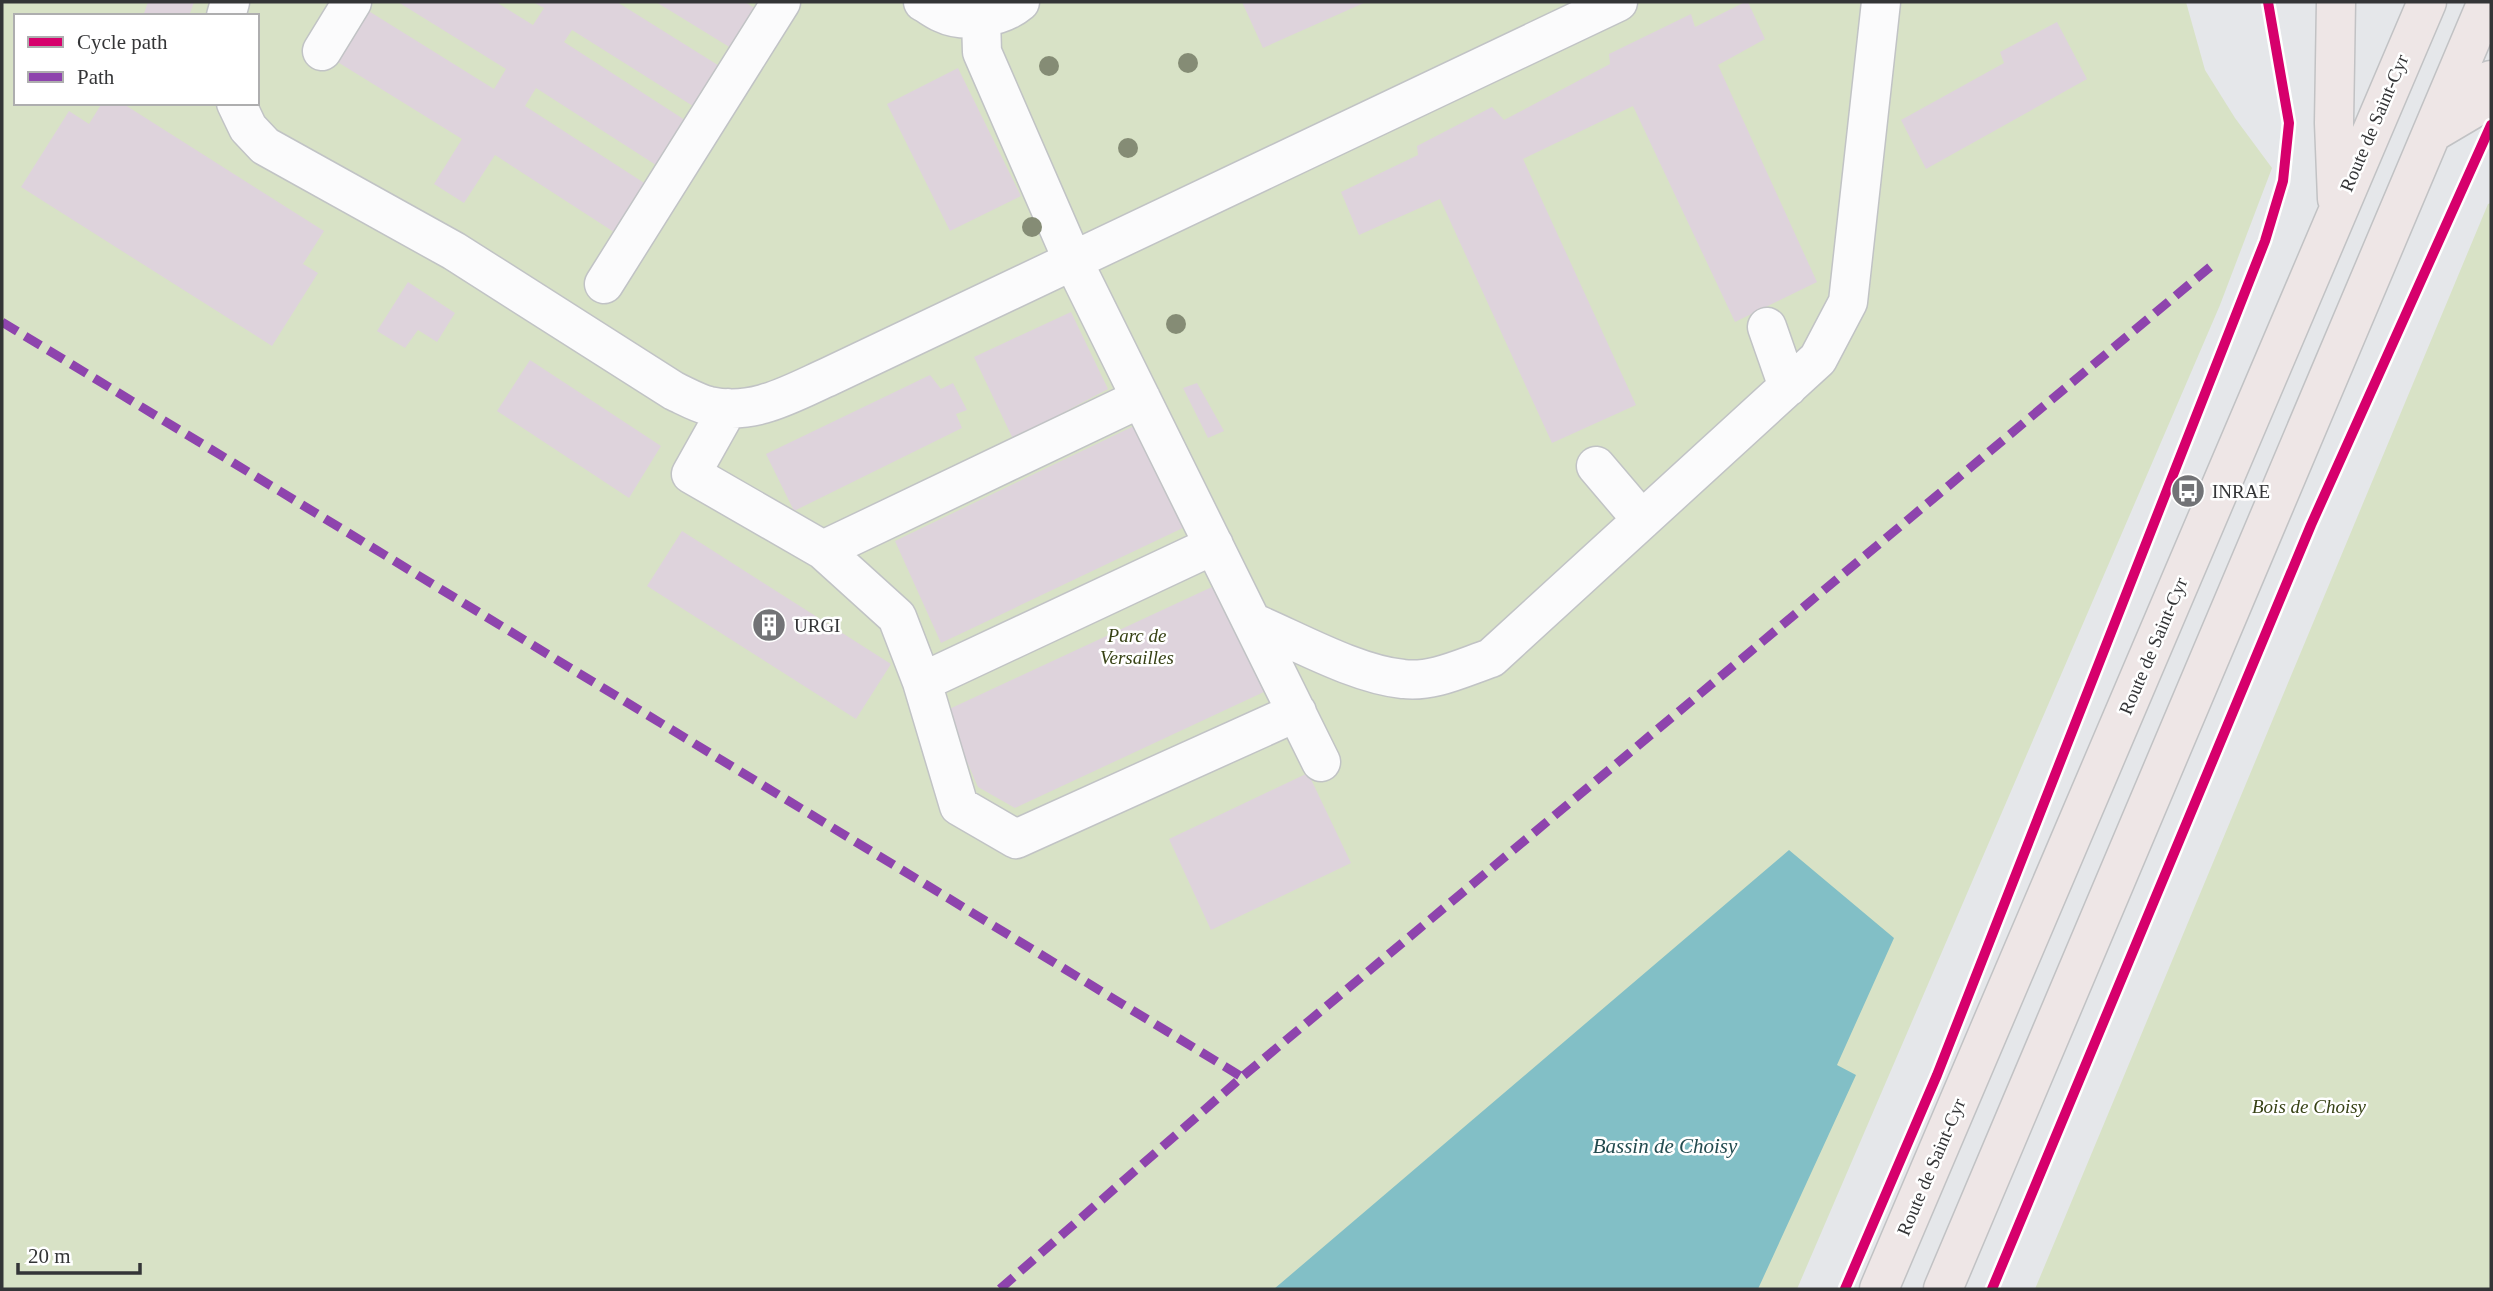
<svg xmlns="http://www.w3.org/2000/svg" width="2493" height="1291" viewBox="0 0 2493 1291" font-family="'Times New Roman',serif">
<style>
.green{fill:#d8e2c6;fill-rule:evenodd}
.water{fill:#82bfc6}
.building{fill:#ded3dc}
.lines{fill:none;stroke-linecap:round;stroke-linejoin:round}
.minor-casing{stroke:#c1c3c5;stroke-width:41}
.major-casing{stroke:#c1c2c4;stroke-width:41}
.minor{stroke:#fbfbfc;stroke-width:38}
.major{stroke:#eee6e6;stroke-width:38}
.quiet{stroke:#8e44ad;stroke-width:9;stroke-dasharray:18 9;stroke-linecap:butt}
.cycleway-casing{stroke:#fff;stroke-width:15}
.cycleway{stroke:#d6006c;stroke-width:10}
.tree{fill:#858c75}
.labels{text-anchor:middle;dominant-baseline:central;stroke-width:5;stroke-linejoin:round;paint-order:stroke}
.street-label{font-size:19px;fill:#343537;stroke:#fff}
.poi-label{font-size:19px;fill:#343537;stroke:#fff;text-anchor:start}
.park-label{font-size:19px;font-style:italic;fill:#374215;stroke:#fff}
.water-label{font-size:21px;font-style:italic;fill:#234b4f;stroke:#fff}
</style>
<rect width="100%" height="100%" fill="#e5e7ea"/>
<!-- green -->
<path class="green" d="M2 2H2186L2205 70 2235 118 2272 168 2220 305 1797 1289H2ZM16 16H257V103H16Z
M2491 203V1289H2035L2488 204Z"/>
<!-- water -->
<path class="water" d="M1789 850 1894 938 1837 1065 1856 1075 1758 1289H1274Z"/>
<!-- building -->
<path class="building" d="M148 2H194L189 16H143Z
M398 2H496L533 25 544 8 533 2H617L721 67 696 108 572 30 564 42 688 122 659 167 536 88 525 106 652 188 620 236 495 155 464 203 434 184 462 139 336 61 367 10 494 89 506 69Z
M656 2H745L756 9 731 48Z
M1242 2H1366L1263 48Z
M1745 2H1748L1765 39 1718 65 1817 282 1735 322 1633 106 1523 159 1636 405 1552 443 1440 199 1359 235 1341 192 1418 155 1417 146 1492 107 1504 120 1610 64 1609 54 1691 14 1695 27Z
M2057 22 2087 79 1926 169 1901 120 2004 63 2000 52Z
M958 68 1021 196 950 231 887 104Z
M102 103H122L324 231 303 264 318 273 272 346 21 187 69 111 89 124Z
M408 282 455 313 437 342 418 330 405 348 377 331Z
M1071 312 1108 389 1013 439 974 357Z
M530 360 661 446 629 498 497 411Z
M930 375 941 389 953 383 967 410 956 414 962 428 794 511 766 454Z
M1197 383 1224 431 1208 438 1183 388Z
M1140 423 1187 526 941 643 895 541Z
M682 531 891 664 856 719 647 586Z
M1214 586 1266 691 1015 808 978 787 945 711Z
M1308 773 1351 863 1211 930 1169 839Z"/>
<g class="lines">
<!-- minor casing -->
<g class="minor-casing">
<path id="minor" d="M923 2C929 5 935 10 942 13 965 24 1001 18 1020 2
M226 16 230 2
M981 19 982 52 1073 261 1321 762
M322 51 352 2
M236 103 248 128 265 146 454 251 674 391C685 396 697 403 709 406 754 416 790 394 830 376L1618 2
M604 284 781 2
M1767 327 1788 387
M728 408 691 474 823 550 897 617 922 682 959 806 1016 839 1297 712
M1596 466 1642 520
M823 550 1141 398
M1252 622C1297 641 1355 674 1403 679 1432 683 1464 667 1491 658L1818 359 1848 302 1881 2
M922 682 1214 545"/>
</g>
<!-- major casing -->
<g class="major-casing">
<path id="major" d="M2336 2 2334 123 2337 199
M2432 133 2476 107 2491 80
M1879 1289 2427 2
M1943 1289 2487 2"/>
</g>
<!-- minor -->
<use href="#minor" class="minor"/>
<!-- major -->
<use href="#major" class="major"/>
<!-- quiet -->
<path class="quiet" d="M2 322 1242 1077
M1000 1289 1242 1077 2216 262"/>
<!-- cycleway casing -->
<g class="cycleway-casing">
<path id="cycleway" d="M1845 1289 1937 1075 2265 241 2283 181 2289 123 2268 2
M1992 1289 2311 525 2491 125"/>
</g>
<!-- cycleway -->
<use href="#cycleway" class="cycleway"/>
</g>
<!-- trees -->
<g class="tree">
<circle cx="1188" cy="63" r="10"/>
<circle cx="1049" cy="66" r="10"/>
<circle cx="1128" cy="148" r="10"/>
<circle cx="1032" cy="227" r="10"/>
<circle cx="1176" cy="324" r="10"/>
</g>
<!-- icons -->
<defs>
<g id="bus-disc" transform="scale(1.75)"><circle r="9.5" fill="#727376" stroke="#fff"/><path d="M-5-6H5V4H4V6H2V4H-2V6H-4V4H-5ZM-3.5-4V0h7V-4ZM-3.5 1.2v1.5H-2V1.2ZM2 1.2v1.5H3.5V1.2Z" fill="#fff"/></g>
<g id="building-disc" transform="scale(1.75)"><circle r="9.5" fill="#727376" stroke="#fff"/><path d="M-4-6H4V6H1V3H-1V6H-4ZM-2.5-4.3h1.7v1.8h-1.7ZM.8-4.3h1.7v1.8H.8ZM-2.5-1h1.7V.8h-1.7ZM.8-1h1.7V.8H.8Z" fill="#fff"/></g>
</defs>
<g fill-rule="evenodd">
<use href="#bus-disc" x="2188" y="491"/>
<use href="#building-disc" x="769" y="625"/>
</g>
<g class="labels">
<!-- street labels -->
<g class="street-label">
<text transform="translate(2374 123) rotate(-67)">Route de Saint-Cyr</text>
<text transform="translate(2153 646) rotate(-67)">Route de Saint-Cyr</text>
<text transform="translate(1931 1167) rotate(-67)">Route de Saint-Cyr</text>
</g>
<!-- poi labels -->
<g class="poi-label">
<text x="2212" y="491">INRAE</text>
<text x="794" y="625">URGI</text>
</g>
<!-- park labels -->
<g class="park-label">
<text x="1137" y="635">Parc de<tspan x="1137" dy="22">Versailles</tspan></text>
<text x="2309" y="1106">Bois de Choisy</text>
</g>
<!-- water labels -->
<g class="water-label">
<text x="1665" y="1146">Bassin de Choisy</text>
</g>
</g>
<!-- border -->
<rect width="2493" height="1291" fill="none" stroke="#343537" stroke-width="7"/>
<!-- legend -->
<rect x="14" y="14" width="245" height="91" fill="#ffffff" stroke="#aeaeaf" stroke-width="2"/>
<rect x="28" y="37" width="35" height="10" fill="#d6006c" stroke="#aeaeaf" stroke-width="2"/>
<text x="77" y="49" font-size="21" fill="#343537">Cycle path</text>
<rect x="28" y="72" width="35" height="10" fill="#8e44ad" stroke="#aeaeaf" stroke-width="2"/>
<text x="77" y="84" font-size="21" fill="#343537">Path</text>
<!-- scale -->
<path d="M18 1263v10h122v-10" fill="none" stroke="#343537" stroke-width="3.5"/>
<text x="28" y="1263" font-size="21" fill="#343537" stroke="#ffffff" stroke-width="5" paint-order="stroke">20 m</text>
</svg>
